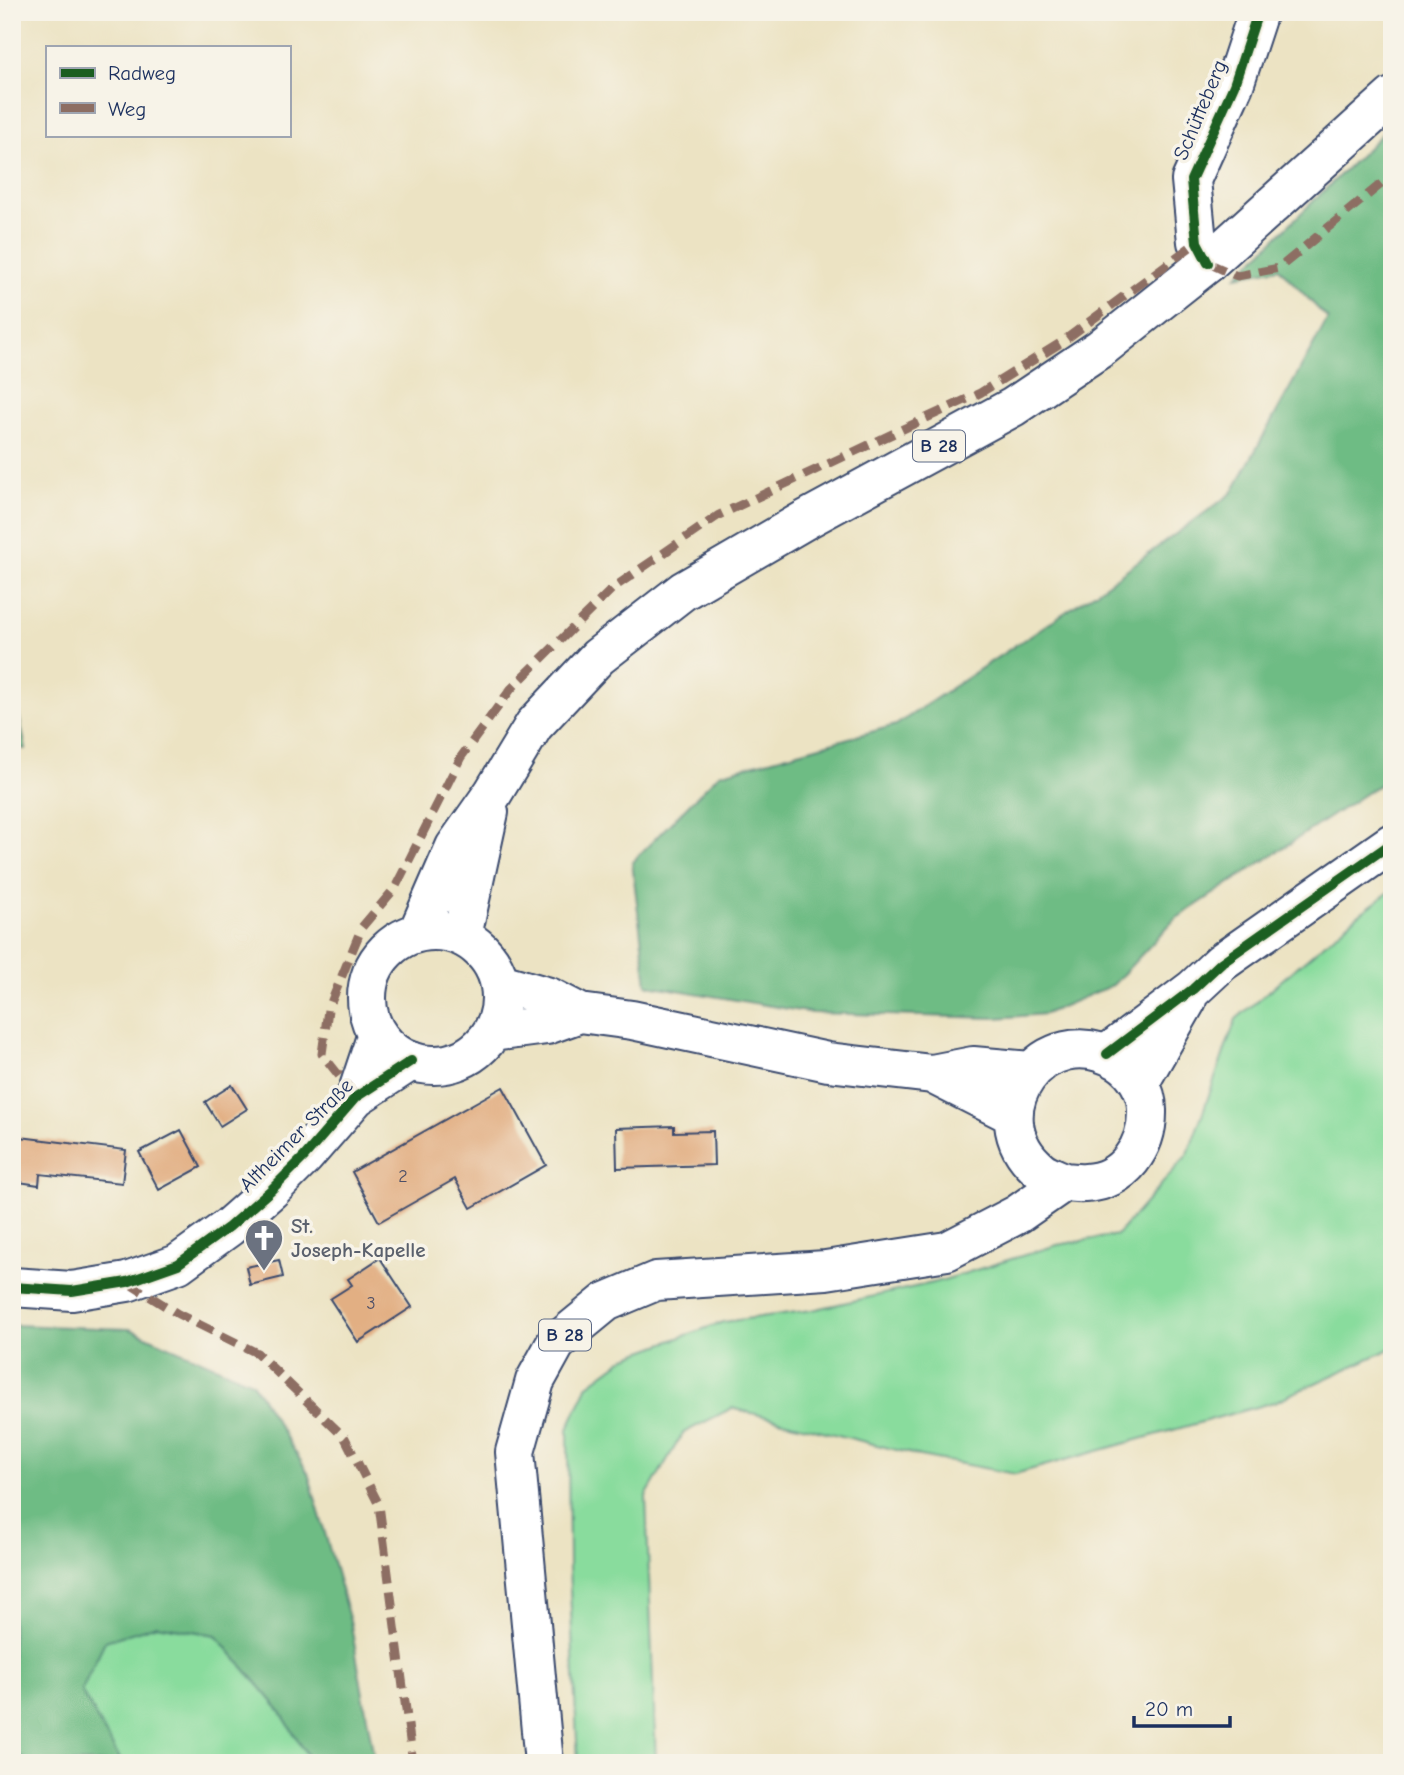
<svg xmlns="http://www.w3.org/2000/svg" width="1404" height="1775" viewBox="0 0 1404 1775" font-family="'Comic Neue',sans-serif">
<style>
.green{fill:#89dc9d;stroke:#52867e;stroke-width:2}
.forest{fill:#6ebc84;stroke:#447671;stroke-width:2}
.building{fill:#e2af83}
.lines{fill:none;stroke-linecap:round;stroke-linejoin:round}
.minor-casing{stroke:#3a4a6d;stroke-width:42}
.major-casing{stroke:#3a4a6d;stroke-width:42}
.minor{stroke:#fff;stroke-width:38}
.major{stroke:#fff;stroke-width:38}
.quiet{stroke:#8d6e63;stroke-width:9;stroke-dasharray:18 9;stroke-linecap:butt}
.cycleway-casing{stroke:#f7f3e8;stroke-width:15}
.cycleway{stroke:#1b5e20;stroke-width:10}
.labels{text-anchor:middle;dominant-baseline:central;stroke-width:7;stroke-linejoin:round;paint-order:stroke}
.number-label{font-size:18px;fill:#4d4f67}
.shield{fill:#f7f3e8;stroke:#5d6a87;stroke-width:2}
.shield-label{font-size:19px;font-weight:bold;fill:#1b2f5e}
.street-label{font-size:21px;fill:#1b2f5e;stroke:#f7f3e8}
.worship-label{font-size:21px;font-weight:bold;fill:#5b616d;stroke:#f7f3e8;text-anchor:start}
</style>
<rect width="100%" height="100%" fill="#f7f3e8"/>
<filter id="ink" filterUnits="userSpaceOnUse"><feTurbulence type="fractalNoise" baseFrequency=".0143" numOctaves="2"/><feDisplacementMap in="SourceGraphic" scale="14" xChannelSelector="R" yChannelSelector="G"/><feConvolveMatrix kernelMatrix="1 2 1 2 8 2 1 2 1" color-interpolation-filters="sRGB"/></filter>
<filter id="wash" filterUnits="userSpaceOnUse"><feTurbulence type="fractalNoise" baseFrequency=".00686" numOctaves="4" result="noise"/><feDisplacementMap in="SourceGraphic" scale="28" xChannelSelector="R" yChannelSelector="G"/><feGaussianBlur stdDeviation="1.57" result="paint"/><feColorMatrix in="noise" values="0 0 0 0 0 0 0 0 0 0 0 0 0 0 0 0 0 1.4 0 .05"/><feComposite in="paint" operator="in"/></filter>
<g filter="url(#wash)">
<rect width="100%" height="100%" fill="#ece3c3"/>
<!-- green -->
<path class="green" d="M1392 890V1348L1274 1402 1015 1474 920 1456 732 1408 683 1433 646 1496 656 1763H578L569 1567 568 1429 588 1385 626 1357 723 1322 812 1310 937 1282 1057 1245 1117 1235 1188 1154 1236 1019 1357 916Z
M157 1625 216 1635 279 1709 312 1763H122L81 1692 104 1641Z"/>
<!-- forest -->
<path class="forest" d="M1392 124V776L1174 920 1113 985 1045 1014 996 1018 812 1013 647 985 632 862 719 774 896 725 1100 589 1232 493 1328 319 1279 268 1237 276Z
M12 683 26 749 12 748Z
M12 1325 130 1329 252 1382 308 1473 351 1625 375 1763H312L279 1709 216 1635 157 1625 105 1641 81 1691 122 1763H29L12 1749Z"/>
<g id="blocks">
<!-- building -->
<path class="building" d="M232 1085 247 1109 220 1126 205 1102Z
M503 1087 546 1165 471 1208 455 1179 379 1222 352 1172Z
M674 1126V1132L713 1131 714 1165 617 1168 616 1128Z
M181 1130 201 1167 159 1190 139 1152Z
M12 1136 126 1150 122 1183 40 1174 39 1185 12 1181Z
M380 1258 412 1307 358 1342 330 1299 352 1285 348 1279Z
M279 1260 283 1277 250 1285 246 1267Z"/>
</g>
</g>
<g filter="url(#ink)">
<use href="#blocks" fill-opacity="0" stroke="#3a4a6d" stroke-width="2"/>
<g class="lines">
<!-- minor casing -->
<g class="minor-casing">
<path id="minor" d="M1208 263 1197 242 1191 180 1234 85 1258 12
M1107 1054 1193 989 1222 962 1392 843
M1140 1082 1187 1000
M356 1097 377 1034
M12 1287 72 1291 127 1282 178 1264 229 1227 271 1190 304 1157 356 1097 411 1061"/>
</g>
<!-- major casing -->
<g class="major-casing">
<path id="major" d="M367 998a67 67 0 1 1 134 0a67 67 0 1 1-134 0Z
M418 932 455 847 493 793 534 725 598 657 683 591 805 520 1013 407 1101 348 1208 263 1392 97
M462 936 489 812
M500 983 549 997 580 1013 632 1020 828 1062 932 1074 1013 1115
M492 1032 547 1025 580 1013
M932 1074 973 1066 1031 1071
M544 1763 515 1452 535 1381 556 1343 606 1302 656 1281 826 1270 947 1251 1018 1214 1064 1182C1071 1182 1078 1184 1085 1183 1124 1182 1148 1146 1147 1110 1147 1091 1135 1071 1119 1061 1044 1015 974 1115 1040 1170 1046 1175 1056 1178 1064 1182"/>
</g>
<!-- minor -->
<use href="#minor" class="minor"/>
<!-- major -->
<use href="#major" class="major"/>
<!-- quiet -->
<path class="quiet" d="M1208 263 1237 276 1279 268 1392 175
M356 1097 322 1054 328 1010 362 927 395 888 461 757 511 689 613 588 719 515 980 393 1062 342 1197 242
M127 1282 178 1314 257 1353 345 1438 379 1505 413 1763"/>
<!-- cycleway casing -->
<g class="cycleway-casing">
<path id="cycleway" d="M1208 263 1197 242 1191 180 1234 85 1258 12
M1107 1054 1193 989 1222 962 1392 843
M12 1287 72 1291 127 1282 178 1264 229 1227 271 1190 304 1157 356 1097 411 1061"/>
</g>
<!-- cycleway -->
<use href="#cycleway" class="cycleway"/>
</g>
</g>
<!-- icons -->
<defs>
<g id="church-pin" transform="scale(2.0125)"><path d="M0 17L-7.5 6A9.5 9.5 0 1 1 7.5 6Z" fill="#6b7280" stroke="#f7f3e8"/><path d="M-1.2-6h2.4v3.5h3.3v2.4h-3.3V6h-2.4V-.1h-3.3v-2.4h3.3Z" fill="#fff"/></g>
</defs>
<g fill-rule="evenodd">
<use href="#church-pin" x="264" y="1238"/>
</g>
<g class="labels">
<!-- number labels -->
<g class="number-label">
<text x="403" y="1176">2</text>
<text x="371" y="1303">3</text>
</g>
<!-- shield labels -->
<g class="shield">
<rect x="913" y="430.5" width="52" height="31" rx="5"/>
<rect x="539" y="1319.5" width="52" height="31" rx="5"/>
</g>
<g class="shield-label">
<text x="939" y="446">B 28</text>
<text x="565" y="1335">B 28</text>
</g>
<!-- street labels -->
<g class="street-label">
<text transform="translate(1200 110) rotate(-67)">Schütteberg</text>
<text transform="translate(296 1135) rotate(-45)">Altheimer Straße</text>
</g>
<!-- worship labels -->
<g class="worship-label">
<text x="291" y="1226">St.<tspan x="291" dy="24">Joseph-Kapelle</tspan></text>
</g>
</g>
<!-- margin -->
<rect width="1404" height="1775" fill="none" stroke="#f7f3e8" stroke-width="42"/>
<!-- legend -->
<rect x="46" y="46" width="245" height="91" fill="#f7f3e8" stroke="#9fa5b1" stroke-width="2"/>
<rect x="60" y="68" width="35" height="10" fill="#1b5e20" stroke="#9fa5b1" stroke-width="2"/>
<text x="108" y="80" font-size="21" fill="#1b2f5e">Radweg</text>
<rect x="60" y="103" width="35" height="10" fill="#8d6e63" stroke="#9fa5b1" stroke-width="2"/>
<text x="108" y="116" font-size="21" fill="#1b2f5e">Weg</text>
<!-- scale -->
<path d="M1134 1716v10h96v-10" fill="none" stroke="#1b2f5e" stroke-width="3.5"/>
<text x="1145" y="1716" font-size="21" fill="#1b2f5e" stroke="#f7f3e8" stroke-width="5" paint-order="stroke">20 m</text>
</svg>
